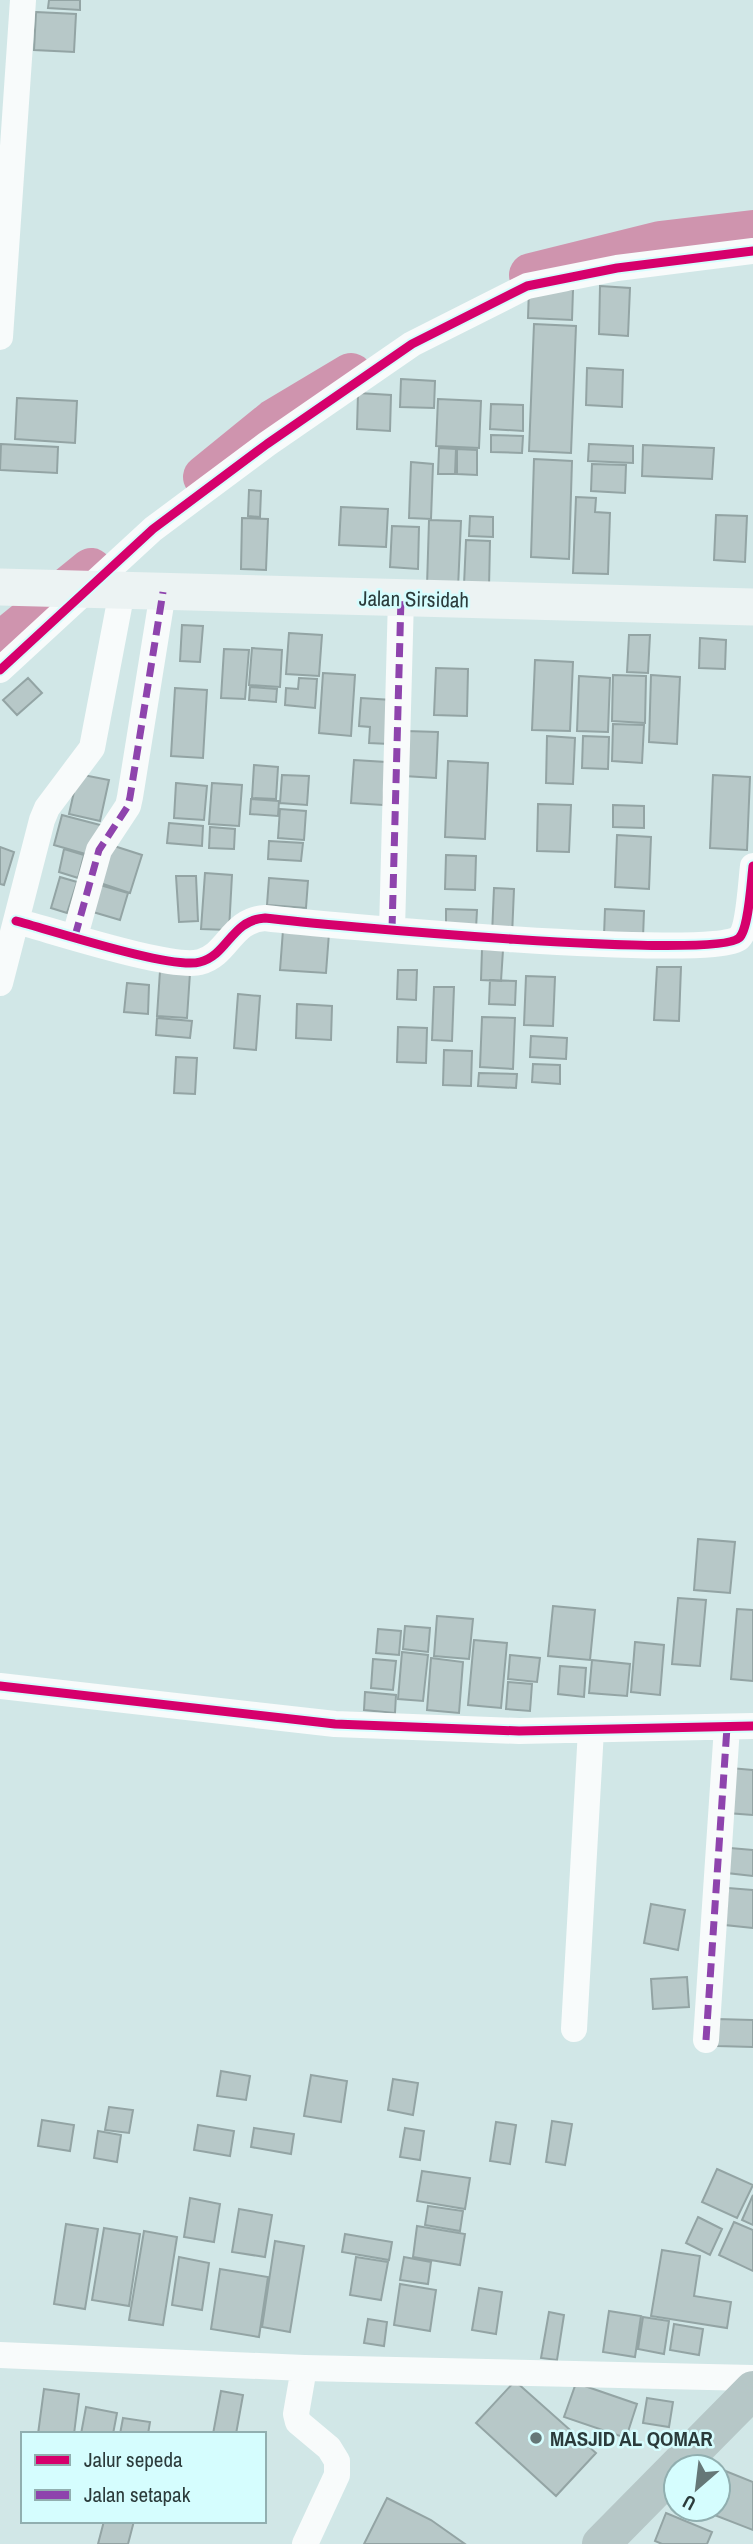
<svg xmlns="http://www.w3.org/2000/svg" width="753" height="2544" viewBox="0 0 753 2544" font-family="'Archivo Narrow',sans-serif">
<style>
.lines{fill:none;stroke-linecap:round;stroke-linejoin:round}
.river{stroke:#cf94ae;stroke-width:44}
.building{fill:#b7c8c8;stroke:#93a4a4;stroke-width:2}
.street{stroke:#f8fbfb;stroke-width:26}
.secondary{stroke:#ecf3f3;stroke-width:37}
.highway{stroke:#b6c7c7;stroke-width:38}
.quiet{stroke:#8e44ad;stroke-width:7;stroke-dasharray:14 7;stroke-linecap:butt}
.cycleway-casing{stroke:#d5fdfe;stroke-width:13}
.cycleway{stroke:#d6006c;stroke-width:9}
.poi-dot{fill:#657777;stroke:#d5fdfe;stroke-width:2.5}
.labels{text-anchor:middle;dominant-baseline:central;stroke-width:5;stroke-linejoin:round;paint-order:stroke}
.street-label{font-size:21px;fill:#2b3b3b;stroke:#d5fdfe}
.poi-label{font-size:21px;font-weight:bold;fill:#2b3b3b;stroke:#d5fdfe;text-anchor:start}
</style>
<rect width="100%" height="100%" fill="#d1e7e7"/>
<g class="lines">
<!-- river -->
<path class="river" d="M531 275 660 243 753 232
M205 477 274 421 351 375
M0 644 91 570"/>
</g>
<!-- building -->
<path class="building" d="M49 0H80V10L48 8Z
M36 12 76 14 74 52 34 50Z
M600 286 630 288 628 336 599 334Z
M529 288 573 290 572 320 528 318Z
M534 324 576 326 571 453 529 451Z
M587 368 623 370 622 407 586 405Z
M401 379 435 381 434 408 400 407Z
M358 393 391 395 390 431 357 429Z
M17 398 77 401 75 443 15 439Z
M438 399 481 401 479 448 436 446Z
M491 404 523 405V431L490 429Z
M491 435 523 436 522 453 491 452Z
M1 444 58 447 57 473 0 470Z
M589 444 633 446V463L588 461Z
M643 445 714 448 712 479 642 476Z
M439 448 456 449 455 474H438Z
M457 449 477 450V475L457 474Z
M534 459 572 461 569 559 531 557Z
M411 462 433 464 431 519 409 518Z
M592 464 626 465 625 493 591 491Z
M249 490 261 491 260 517 248 516Z
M576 497 596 498 595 512 610 513 608 574 573 573Z
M341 507 388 509 386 547 339 545Z
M716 515 747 516 745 562 714 560Z
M470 516 493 517V537L469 536Z
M242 518 268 519 266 570 241 569Z
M429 520 461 521 458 588 427 586Z
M392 526 419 527 418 569 390 567Z
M466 540 490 541 489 587 464 585Z
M182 625 203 626 200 662 180 661Z
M289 633 322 635 319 676 286 674Z
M629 635H650L648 673 627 672Z
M700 638 726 640 725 669 699 668Z
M252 648 282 650 280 687 249 685Z
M224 649 249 650 245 699 221 698Z
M535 660 573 662 570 731 532 730Z
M436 668 468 669 467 716 434 715Z
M323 673 355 675 351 736 319 733Z
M613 675 646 676 645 723 612 721Z
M651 675 680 677 677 744 649 742Z
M579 676 610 678 608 732 577 731Z
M28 678 42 693 17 715 3 700Z
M299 678 317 679 315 708 285 705 286 688 298 689Z
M250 687 277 689 276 702 249 700Z
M175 688 207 690 203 758 171 756Z
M361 698 392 700 389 744 369 743 370 727 359 726Z
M613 724 644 725 642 763 612 761Z
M406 731 438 732 436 778 404 776Z
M547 736 575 738 573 784 546 783Z
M583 736 609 737 608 769 582 768Z
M354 760 386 762 383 805 351 803Z
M448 761 488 763 485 839 445 837Z
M254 765 278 767 276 799 252 798Z
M78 774 109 780 100 821 69 814Z
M282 775 309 776 307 805 280 803Z
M713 775 750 777 747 850 710 848Z
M176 783 207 786 204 820 174 818Z
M212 783 242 785 239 826 209 824Z
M251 799 279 801 278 816 250 814Z
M538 804 571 805 569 852 537 851Z
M613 805 644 806V828L613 827Z
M280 809 306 811 304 840 278 838Z
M62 815 104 826 96 857 54 845Z
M169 823 203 826 202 846 167 843Z
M210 827 235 829 234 849 209 848Z
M617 835 651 837 649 889 615 887Z
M269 841 303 843 301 861 268 859Z
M111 845 142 855 130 893 100 883Z
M0 847 14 852 4 885 0 884Z
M64 849 84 855 78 878 59 872Z
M446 855 476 856 475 890 445 889Z
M205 873 232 875 229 930 201 929Z
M176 876H196L198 921 179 922Z
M60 877 77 882 67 913 51 908Z
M269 878 308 881 306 908 267 905Z
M100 885 128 893 120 920 93 912Z
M494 888 514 889 512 936 492 935Z
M446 909 477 910 476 929 446 928Z
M605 909 644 911 643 938 604 936Z
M283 930 329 933 326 973 280 970Z
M482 949 503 950 501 981 481 980Z
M657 967H681L679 1021 654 1020Z
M398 970H417L416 1000 397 999Z
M160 971 190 973 187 1018 157 1016Z
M526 976 555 977 553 1026 524 1025Z
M490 980 516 981 515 1005 489 1004Z
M127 983 149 985 148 1014 124 1012Z
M434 987H454L452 1041 432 1040Z
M238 994 260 996 256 1050 234 1048Z
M297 1004 332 1006 331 1040 296 1038Z
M482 1017 515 1018 513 1069 480 1067Z
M157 1018 192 1021 190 1038 156 1035Z
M398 1027 427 1028 426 1063 397 1062Z
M531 1036 567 1038 566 1059 530 1057Z
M444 1050 472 1051 471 1086 443 1085Z
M176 1057 197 1058 195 1094 174 1093Z
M533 1064 560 1065V1084L532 1082Z
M479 1073 517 1074 516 1088 478 1086Z
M698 1539 735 1542 730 1593 694 1590Z
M678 1598 706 1600 700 1666 672 1664Z
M553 1606 595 1610 590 1660 548 1656Z
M737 1609 753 1610V1681L731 1679Z
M437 1616 473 1619 469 1659 434 1656Z
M405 1626 430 1628 428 1652 403 1649Z
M378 1629 401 1631 399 1655 376 1653Z
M474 1640 507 1643 501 1708 468 1705Z
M635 1642 664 1645 660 1695 631 1692Z
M402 1652 428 1655 423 1701 398 1699Z
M510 1655 540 1658 537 1682 508 1679Z
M431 1658 463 1662 459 1713 427 1710Z
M373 1659 396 1661 393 1690 371 1688Z
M592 1660 630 1664 627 1696 589 1693Z
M560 1666 586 1668 584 1697 558 1694Z
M508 1682 532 1684 530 1711 506 1709Z
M365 1692 396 1695 395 1713 364 1710Z
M730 1768 753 1770V1815L727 1813Z
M730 1848 753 1850V1876L727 1873Z
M728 1888 753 1890V1928L725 1925Z
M651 1904 685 1910 678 1950 644 1943Z
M687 1977 689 2007 653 2009 651 1979Z
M717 2019 753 2020V2047L717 2046Z
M221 2071 250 2076 246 2100 217 2096Z
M311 2075 347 2081 341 2122 304 2116Z
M393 2079 418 2083 413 2115 388 2110Z
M109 2107 133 2110 129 2133 105 2130Z
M42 2120 74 2125 70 2151 38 2146Z
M552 2121 572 2124 565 2165 546 2162Z
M496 2122 516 2125 510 2164 490 2161Z
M198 2125 234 2131 230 2156 194 2150Z
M254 2128 294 2134 291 2154 251 2147Z
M405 2128 424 2131 420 2160 400 2157Z
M98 2131 121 2135 117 2162 94 2158Z
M717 2169 753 2185 737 2218 702 2202Z
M422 2171 470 2178 465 2209 417 2201Z
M753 2195V2225L742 2220Z
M190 2198 220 2204 214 2242 184 2237Z
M428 2206 463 2211 460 2231 425 2225Z
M239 2209 272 2215 265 2257 232 2252Z
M698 2217 722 2229 710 2255 686 2243Z
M734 2222 753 2230V2271L719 2255Z
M66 2224 98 2229 85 2309 54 2304Z
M417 2226 465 2234 460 2265 413 2257Z
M104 2228 140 2234 129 2306 92 2300Z
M144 2231 177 2237 163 2325 129 2320Z
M345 2234 392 2242 389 2260 342 2252Z
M275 2241 304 2246 290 2332 262 2327Z
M662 2250 700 2256 694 2296 731 2302 727 2328 651 2316Z
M179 2257 209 2263 202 2310 172 2305Z
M356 2257 388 2262 381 2300 350 2295Z
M404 2257 431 2262 428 2284 400 2280Z
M220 2269 268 2277 259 2337 211 2329Z
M400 2284 436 2290 430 2331 394 2325Z
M479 2288 502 2292 496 2334 472 2330Z
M609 2311 641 2316 635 2357 603 2352Z
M549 2312 564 2315 557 2360 541 2358Z
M643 2317 669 2321 664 2354 638 2349Z
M368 2319 387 2322 384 2346 364 2343Z
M674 2324 703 2329 699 2355 670 2350Z
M515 2381 596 2453 556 2496 476 2423Z
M576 2383 637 2404 626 2438 564 2417Z
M44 2389 79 2394 74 2434H38Z
M221 2391 243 2395 236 2434H213Z
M647 2398 673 2402 669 2427 643 2423Z
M86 2407 117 2413 113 2434H81Z
M123 2418 150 2422 148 2434H120Z
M718 2468 753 2482V2530L699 2509H718Z
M387 2498 431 2520 465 2544H364Z
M666 2513 712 2532 707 2544H662L655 2541Z
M104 2521H134L128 2544H98Z"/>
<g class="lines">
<!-- street -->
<path class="street" d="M0 337 23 0
M0 670 153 529 267 444 412 344 527 286 617 268 753 251
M16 921C51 930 172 970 200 962 228 955 231 920 265 918 321 925 714 961 739 938 749 929 751 881 753 866
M392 930 401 598
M75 936 99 850 128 806 130 797 163 592
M0 983 42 820 47 808 92 748 122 591
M0 1686 335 1724 519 1731 753 1726
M574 2029 591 1730
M706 2040 727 1727
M0 2355 304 2368 753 2378
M304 2368 296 2414 298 2422 329 2448 337 2461V2475L305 2544"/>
<!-- secondary -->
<path class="secondary" d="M0 587 753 607"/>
<!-- highway -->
<path class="highway" d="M677 2467 753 2390
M601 2544 676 2468"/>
<!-- quiet -->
<path class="quiet" d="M392 930 401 598
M75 936 99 850 128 806 130 797 163 592
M706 2040 727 1727"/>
<!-- cycleway casing -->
<g class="cycleway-casing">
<path id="cycleway" d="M0 670 153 529 267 444 412 344 527 286 617 268 753 251
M16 921C51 930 172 970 200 962 228 955 231 920 265 918 321 925 714 961 739 938 749 929 751 881 753 866
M0 1686 335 1724 519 1731 753 1726"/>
</g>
<!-- cycleway -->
<use href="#cycleway" class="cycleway"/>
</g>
<!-- markers -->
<circle class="poi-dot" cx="536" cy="2438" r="7"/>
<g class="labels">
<!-- street labels -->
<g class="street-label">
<text transform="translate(414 599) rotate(1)">Jalan Sirsidah</text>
</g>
<!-- poi labels -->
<g class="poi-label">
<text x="550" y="2438">MASJID AL QOMAR</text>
</g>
</g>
<!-- legend -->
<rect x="21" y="2432" width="245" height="91" fill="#d5fdfe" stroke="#91afb0" stroke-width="2"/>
<rect x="35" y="2455" width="35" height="10" fill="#d6006c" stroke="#91afb0" stroke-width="2"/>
<text x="84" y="2467" font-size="21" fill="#2b3b3b">Jalur sepeda</text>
<rect x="35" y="2490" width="35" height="10" fill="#8e44ad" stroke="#91afb0" stroke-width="2"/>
<text x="84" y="2502" font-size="21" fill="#2b3b3b">Jalan setapak</text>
<!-- north arrow -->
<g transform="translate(697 2488) rotate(208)"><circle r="33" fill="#d5fdfe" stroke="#91afb0" stroke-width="2"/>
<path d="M0-5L12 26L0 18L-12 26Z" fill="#657777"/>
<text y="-10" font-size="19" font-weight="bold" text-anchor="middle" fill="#2b3b3b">U</text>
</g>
</svg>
